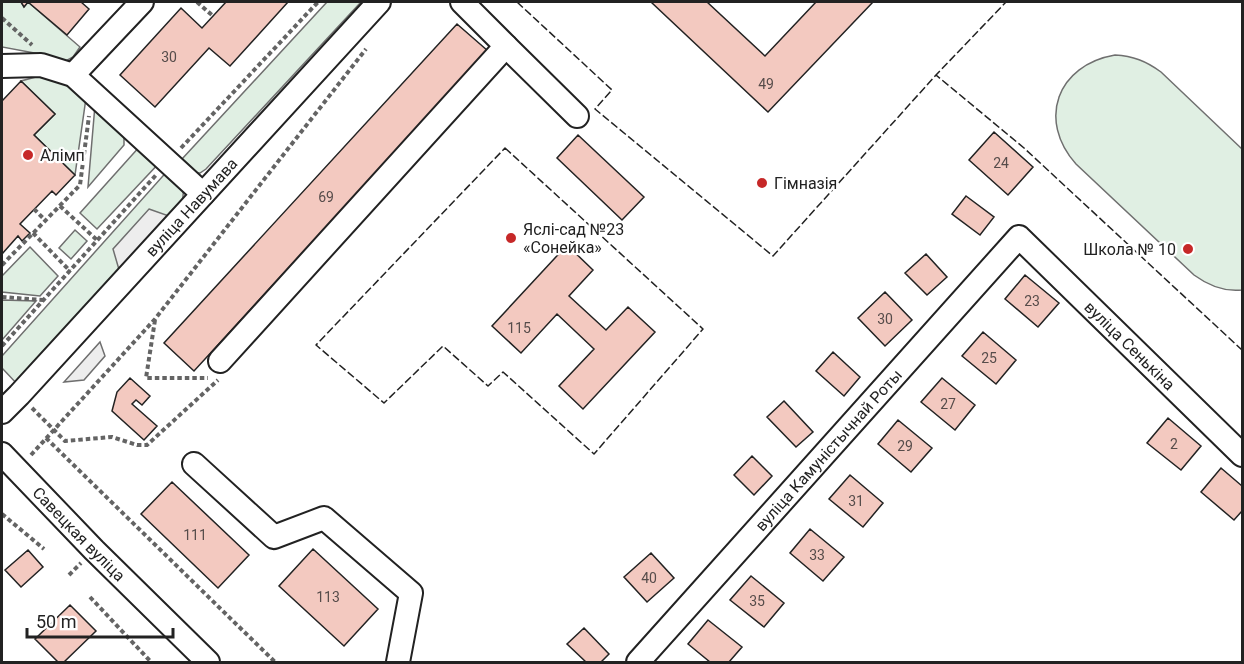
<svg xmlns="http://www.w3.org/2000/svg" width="1244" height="664" viewBox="0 0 1244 664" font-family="Roboto,sans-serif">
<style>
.green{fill:#e0efe3;stroke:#6f6f6f;stroke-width:1.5}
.parking{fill:#ededed;stroke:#6f6f6f;stroke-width:1.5}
.building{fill:#f3c9c0;stroke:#222;stroke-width:1.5}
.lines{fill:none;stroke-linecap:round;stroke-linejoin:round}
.minor-casing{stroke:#222;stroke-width:26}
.path{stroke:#646464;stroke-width:4;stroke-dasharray:4.5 3;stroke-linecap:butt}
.minor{stroke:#fff;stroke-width:22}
.fence{stroke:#222;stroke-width:1.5;stroke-dasharray:8 3;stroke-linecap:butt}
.poi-dot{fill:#c62828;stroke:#fff;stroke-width:2}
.labels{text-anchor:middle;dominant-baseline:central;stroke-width:4.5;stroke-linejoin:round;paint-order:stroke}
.number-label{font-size:14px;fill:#564c4a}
.poi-label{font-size:16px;fill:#222;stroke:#fff;text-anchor:start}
.street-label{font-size:16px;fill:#222;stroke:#fff}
</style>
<rect width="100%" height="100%" fill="#fff"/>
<!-- green -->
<path class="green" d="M2 2H21L24 7 28 2 80 47 73 57 64 62 45 55 2 47Z
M327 2H361L206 169 200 173H195L182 159Z
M1115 55C1133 56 1146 61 1161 72L1242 149V290C1224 292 1209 286 1194 275L1076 164C1037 120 1057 65 1115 55Z
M47 74 59 77 86 98 75 175 34 135 55 114 21 81Z
M95 105 124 137V145L88 187Z
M141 145 161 161 97 229 80 213Z
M170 168C180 179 186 187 182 202L18 385 2 368V356Z
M75 230 87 241 71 259 59 248Z
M30 247 58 276 40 296 2 292V276Z
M2 300 36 301 2 340Z"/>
<!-- parking -->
<path class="parking" d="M149 209 169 216 120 273 113 249Z
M100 342 105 356 84 380 64 382Z"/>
<!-- building -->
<path class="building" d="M21 2H81L89 9 67 35 28 2 24 7Z
M226 2H288L230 66 209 48 155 107 120 75 181 8 202 28Z
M651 2H707L765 56 816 2H873L768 112Z
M457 24 488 51 194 371 164 343Z
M21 81 55 114 34 135 75 175 56 195 52 191 20 224 30 233 22 241 18 236 2 254V101Z
M994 132 1033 167 1008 195 969 160Z
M578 135 644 197 622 220 557 158Z
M966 196 994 217 980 235 952 214Z
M567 245 593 270 569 296 606 330 628 307 655 332 583 409 559 386 594 349 557 314 521 353 492 326Z
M926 254 947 277 927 295 905 273Z
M1025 275 1059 303 1038 327 1005 299Z
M885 292 912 320 885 346 858 318Z
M983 332 1016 360 996 384 962 356Z
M833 352 860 377 844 396 816 371Z
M130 378 150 396 142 405 136 400 132 404 157 426 144 440 112 411 117 392Z
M942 378 975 405 955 430 921 402Z
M784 401 813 432 796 447 767 417Z
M1168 418 1201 446 1181 470 1147 443Z
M898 420 932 448 911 472 878 444Z
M752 456 772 476 754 495 734 475Z
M1221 468 1242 486V511L1234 520 1201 492Z
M850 475 883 503 863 527 829 499Z
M172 482 249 555 218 588 141 514Z
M810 529 844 557 823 581 790 553Z
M313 549 378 609 344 646 279 586Z
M28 550 43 567 21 587 5 570Z
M651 553 674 578 647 602 624 577Z
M751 576 784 603 764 627 730 600Z
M70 605 96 631 64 662H58L35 639Z
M708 620 742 647 729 662H710L688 644Z
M584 628 609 654 601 662H586L567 644Z"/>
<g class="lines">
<!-- minor casing -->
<g class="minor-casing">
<g id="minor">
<path d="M506 46 577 116"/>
<path d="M2 66 41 65 73 75 203 194"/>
<path d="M73 75 142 2"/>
<path d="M220 361 506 46 462 2"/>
<path id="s1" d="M2 412 19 395 379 2"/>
<path id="s2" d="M2 454 94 550 208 662"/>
<path d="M194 464 274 537 324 518 411 593 398 662"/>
<path id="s3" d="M638 662 1019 237 1242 455"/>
</g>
</g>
<!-- path -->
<path class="path" d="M197 2 213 16
M2 18 32 45
M181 148 318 2
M60 206 97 240
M34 209 45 220
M33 233 70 271
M2 265 80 185 89 116
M2 297 43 300
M155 320 146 378H208
M2 346 156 175
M32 408 65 441 112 437 137 445H147L218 380
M46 438 275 662
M31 455 155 319 366 49
M2 514 44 549
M69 575 81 563
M90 597 151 662"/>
<!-- minor -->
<use href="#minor" class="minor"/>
<!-- fence -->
<path class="fence" d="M517 2 612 90 595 109 773 256 936 75 1006 2
M938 73 936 75 1024 148 1242 350
M505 148 703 329 594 454 503 372 488 386 443 346 384 403 316 345Z"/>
</g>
<!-- markers -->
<g class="poi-dot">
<circle cx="28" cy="155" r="6"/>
<circle cx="762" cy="183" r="6"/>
<circle cx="511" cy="238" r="6"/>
<circle cx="1188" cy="249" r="6"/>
</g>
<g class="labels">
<!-- number labels -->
<g class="number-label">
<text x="169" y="57">30</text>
<text x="766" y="84">49</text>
<text x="1001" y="163">24</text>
<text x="326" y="197">69</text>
<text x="1032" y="301">23</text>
<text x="885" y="319">30</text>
<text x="519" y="328">115</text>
<text x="989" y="358">25</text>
<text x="948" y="404">27</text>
<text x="1174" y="444">2</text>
<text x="905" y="446">29</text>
<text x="856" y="501">31</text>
<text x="195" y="535">111</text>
<text x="817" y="555">33</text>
<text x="649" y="578">40</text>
<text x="328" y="597">113</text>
<text x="757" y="601">35</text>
</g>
<!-- poi labels -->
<g class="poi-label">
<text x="40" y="155">Алімп</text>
<text x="774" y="183">Гімназія</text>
<text x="523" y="229">Яслі-сад №23<tspan x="523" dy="18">«Сонейка»</tspan></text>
<text x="1176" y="249" text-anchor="end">Школа № 10</text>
</g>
<!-- street labels -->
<g class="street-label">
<text stroke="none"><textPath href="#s1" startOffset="279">вуліца Навумава</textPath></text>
<text stroke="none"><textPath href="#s3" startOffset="726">вуліца Сенькіна</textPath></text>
<text stroke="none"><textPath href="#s3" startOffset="285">вуліца Камуністычнай Роты</textPath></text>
<text stroke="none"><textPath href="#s2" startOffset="111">Савецкая вуліца</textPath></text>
</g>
</g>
<!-- border -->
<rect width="1244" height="664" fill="none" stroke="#222222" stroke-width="6"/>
<!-- scale -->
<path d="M27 628v9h146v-9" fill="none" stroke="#222222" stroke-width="3"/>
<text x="36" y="628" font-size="18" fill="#222222" stroke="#ffffff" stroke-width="4.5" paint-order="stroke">50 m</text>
</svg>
